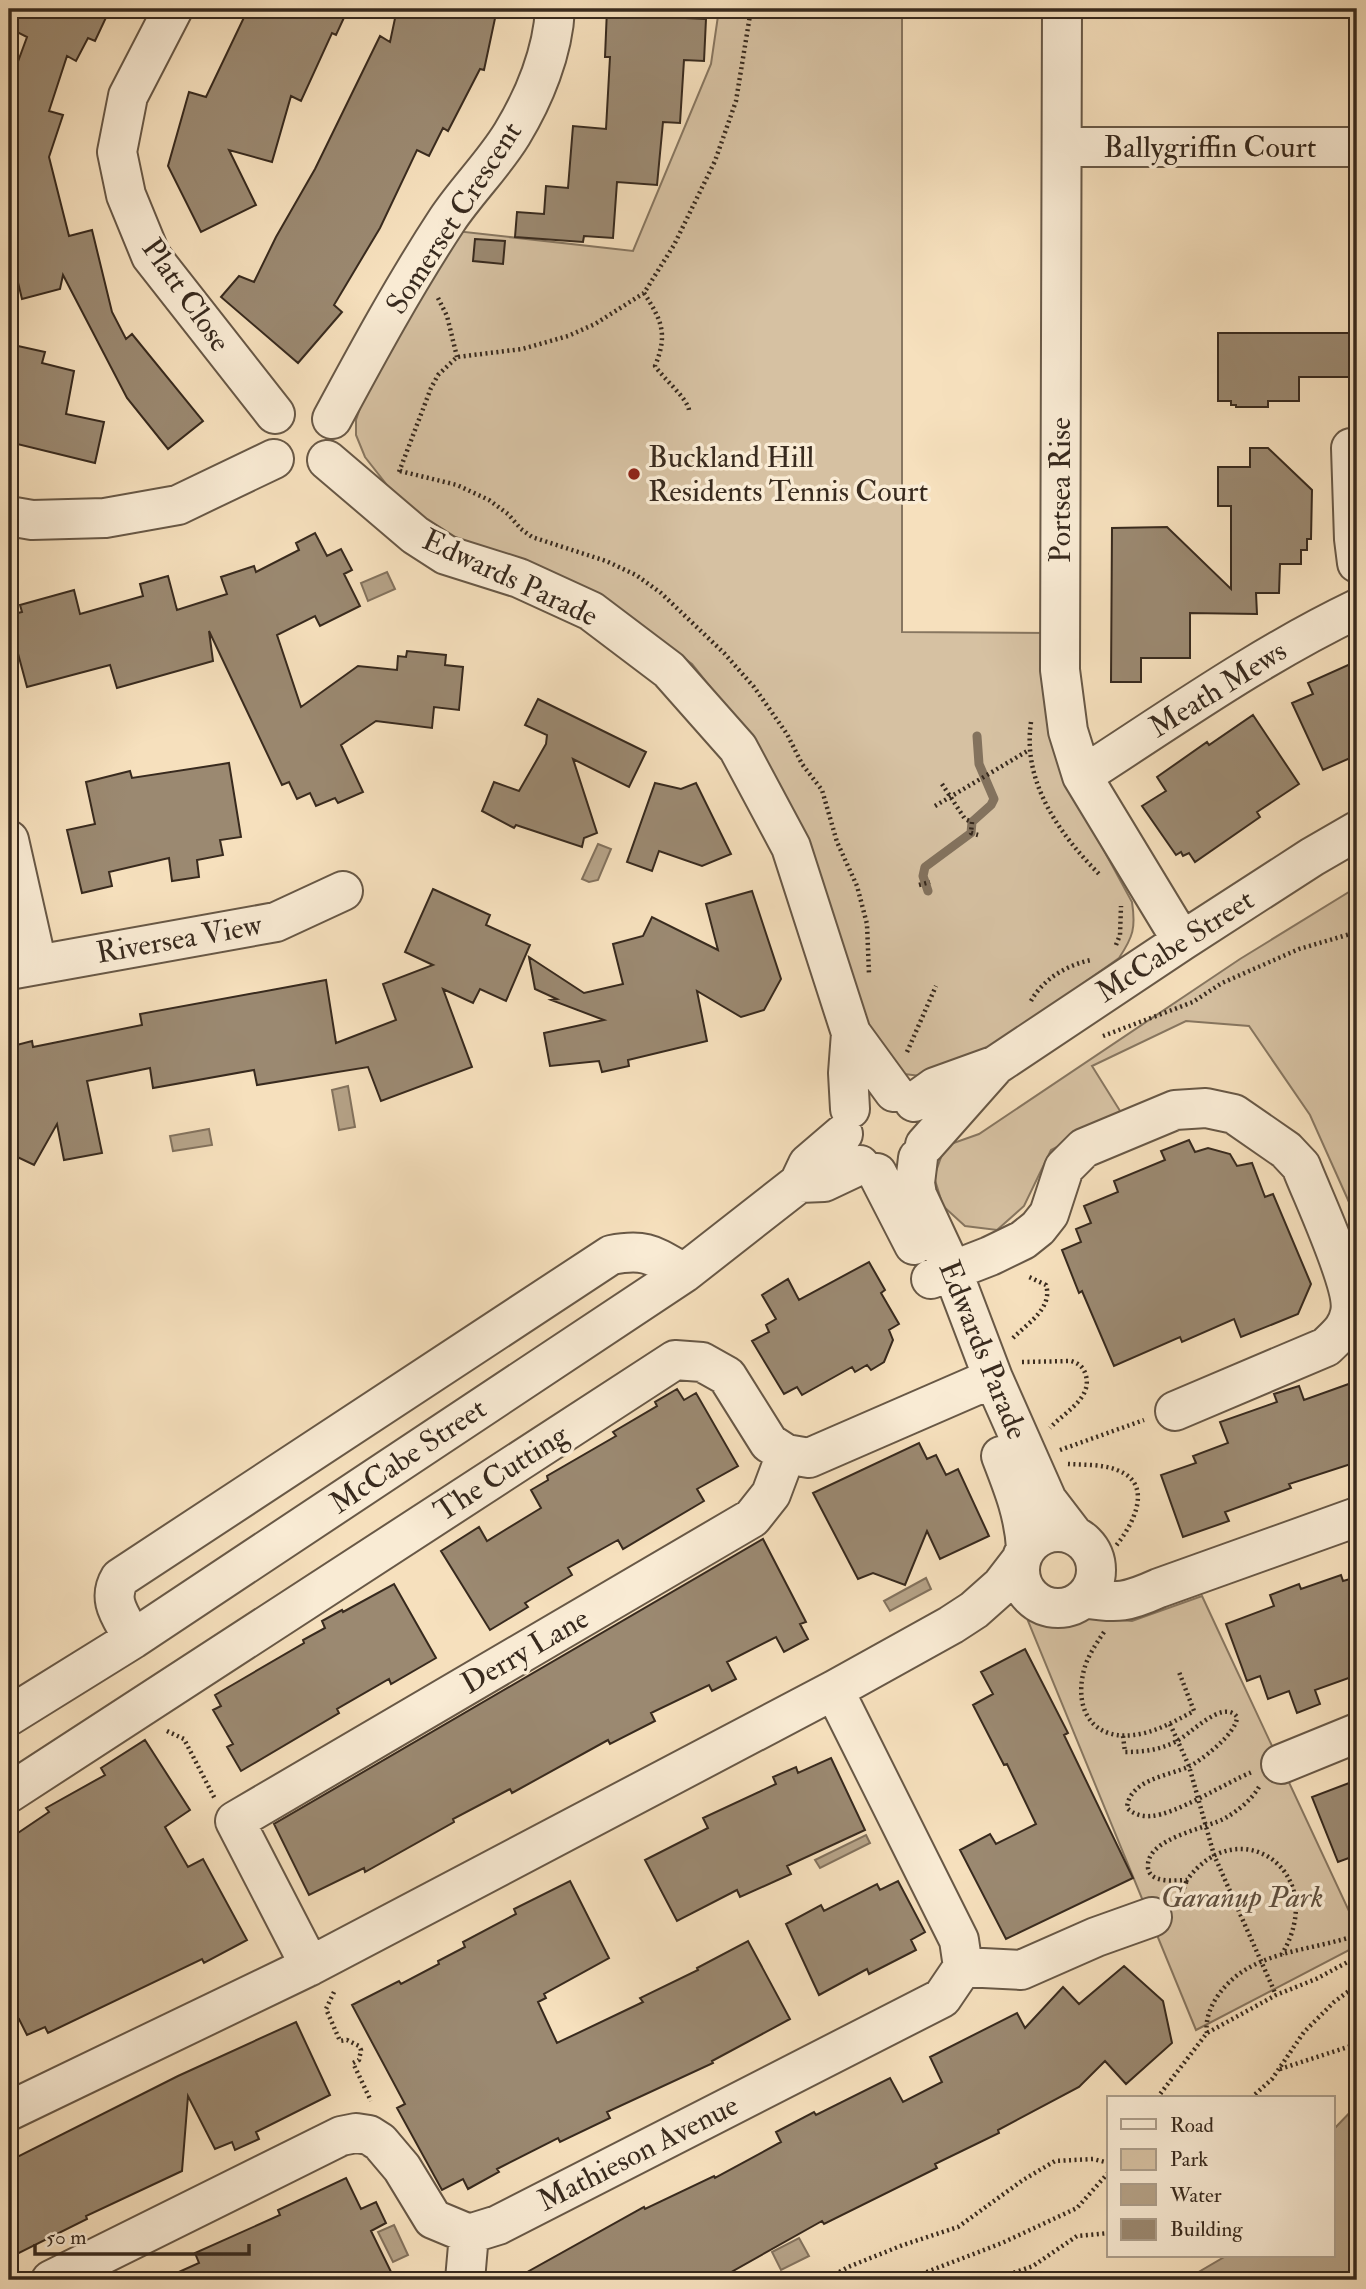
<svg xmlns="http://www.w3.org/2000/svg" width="1366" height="2289" viewBox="0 0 1366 2289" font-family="'IM FELL Double Pica',serif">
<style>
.green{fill:#d6c1a2;stroke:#877660;stroke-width:2}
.water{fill:#b5a287;stroke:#83725d;stroke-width:2}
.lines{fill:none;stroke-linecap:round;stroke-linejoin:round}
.stream{stroke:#83725d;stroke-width:9}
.building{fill:#9b8971;stroke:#382a1e;stroke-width:2}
.minor-casing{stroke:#685846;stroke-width:42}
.path{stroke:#382a1e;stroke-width:4.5;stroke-dasharray:2 3.5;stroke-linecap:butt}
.minor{stroke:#f9ebd4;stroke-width:38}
.poi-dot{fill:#8f2418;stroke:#f9ebd4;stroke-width:2.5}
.labels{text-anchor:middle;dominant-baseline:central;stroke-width:7;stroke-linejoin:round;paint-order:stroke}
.street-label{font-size:30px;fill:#382a1e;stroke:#f9ebd4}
.poi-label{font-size:30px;fill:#382a1e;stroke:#f9ebd4;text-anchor:start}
.park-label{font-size:30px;font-style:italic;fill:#60503f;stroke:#f9ebd4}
</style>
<rect width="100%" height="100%" fill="#f6e0bd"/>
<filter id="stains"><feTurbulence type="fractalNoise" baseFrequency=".00286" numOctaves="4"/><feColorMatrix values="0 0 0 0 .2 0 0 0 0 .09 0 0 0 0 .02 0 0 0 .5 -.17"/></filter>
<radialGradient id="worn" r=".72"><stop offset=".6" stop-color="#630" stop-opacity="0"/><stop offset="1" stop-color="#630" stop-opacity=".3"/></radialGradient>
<!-- green -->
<path class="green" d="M719 9H902V632L1049 633 1076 799 1132 902C1136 928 1133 937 1119 958L986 1052 921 1076 904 1074 879 1052 754 742 692 664 619 611 464 545 423 520 387 485 365 457 356 435V420L365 393 456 231 633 251 711 64Z
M1357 887V1220L1310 1115 1249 1026 1186 1021 1092 1066 1122 1114 1051 1150 1024 1206 997 1230 965 1226 943 1206 934 1177 945 1146 979 1134 1240 959Z
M1202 1596 1356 1926 1353 1937 1355 1947 1196 2030 1028 1621 1077 1617 1132 1621Z"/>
<!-- water -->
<path class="water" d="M387 572 395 589 368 601 361 583Z
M598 844 611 849 598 880 589 882 582 879Z
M348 1086 355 1127 339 1130 332 1090Z
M209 1129 212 1145 173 1151 170 1136Z
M926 1578 931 1589 890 1611 884 1601Z
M866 1835 870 1843 820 1868 815 1860Z
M1357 2105V2280H1185L1226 2256H1333V2130Z
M394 2225 408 2255 393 2262 378 2232Z
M799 2238 809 2256 781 2270 772 2252Z"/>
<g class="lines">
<!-- stream -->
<path class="stream" d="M928 891 923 876 925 867 971 833 972 822 991 805 994 799 979 764 977 736"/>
</g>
<!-- building -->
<path class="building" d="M9 9H110L95 41 88 38 76 61 67 56 49 111 63 115 49 157 69 236 92 230 112 312 126 339 132 334 203 421 168 449 127 398 63 275 60 289 22 299 9 245V73L13 75 27 37 9 28Z
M248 9H348L336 35 332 33 301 101 291 96 272 162 229 150 256 205 201 232 168 166 189 92 206 97Z
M397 9H497L484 70 480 69 448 131 443 128 429 156 417 150 380 228 334 305 342 312 298 363 221 297 239 276 254 282 276 237 315 169 380 36 390 42Z
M607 9H686V18L706 19 704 61 684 60 680 123 663 122 657 185 617 182 613 238 584 236 583 242 515 237 517 212 544 214 546 186 568 188 573 126 606 129 610 57H605Z
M475 239 505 241 503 264 473 261Z
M1218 333H1357V377H1299V401H1268V407H1236V405H1231V401H1218Z
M9 344 45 352 42 363 74 371 66 414 104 422 95 463 9 442Z
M1250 448H1268L1312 490 1311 539H1307V550H1301V564H1280L1279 593H1256L1257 614 1190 613V658H1141V682H1111L1112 528 1167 527 1231 589V506H1218V467H1250Z
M315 533 327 556 341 549 352 570 344 574 360 606 320 626 315 616 277 635 301 707 358 666 397 670 398 656 406 657 407 651 446 655 445 665 463 667 459 710 434 707 432 728 376 721 341 745 363 792 338 803 335 798 316 806 310 793 297 799 289 782 282 785 209 631 213 661 117 688 110 665 27 687 9 620V615L22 612 20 605 74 590 80 614 143 596 140 584 168 576 177 610 227 594 221 577 254 566 256 572 299 550 296 543Z
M1357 661V755L1323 770 1292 703 1313 694 1308 683Z
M538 699 646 752 629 787 573 759 597 833 584 838 582 847 516 825 514 828 482 811 494 782 519 791 546 744 547 735 525 725Z
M1253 715 1299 784 1257 812 1260 817 1195 862 1189 853 1183 856 1181 852 1176 855 1142 806 1166 791 1157 777 1207 742 1209 745Z
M229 763 241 837 220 840 223 855 197 860 199 877 172 881 169 858 109 872 112 886 82 893 67 830 95 824 86 782 130 771 132 778Z
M655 783 681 789 696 783 731 854 702 866 659 851 652 871 627 862Z
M433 889 490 915 486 925 530 945 506 1001 480 989 473 1003 443 989 472 1067 381 1101 368 1067 257 1085 254 1070 153 1088 150 1068 87 1081 102 1153 64 1160 57 1124 34 1165 9 1153V1047L32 1041 33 1047 142 1025 140 1014 326 980 336 1043 396 1020 383 984 433 965 405 952Z
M752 891 781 979 764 1010 741 1017 697 991 707 1041 628 1060 629 1066 602 1072 599 1061 550 1066 544 1033 604 1020 551 1000 557 999 535 989 529 957 584 993 623 984 613 944 643 936 652 917 718 950 706 904Z
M1189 1140 1195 1152 1208 1148 1230 1154 1237 1166 1252 1163 1265 1197 1273 1194 1311 1284 1298 1314 1241 1337 1234 1319 1182 1342 1180 1337 1114 1366 1082 1291 1079 1293 1062 1250 1081 1242 1076 1229 1091 1223 1084 1206 1118 1192 1114 1181 1165 1160 1161 1151Z
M869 1262 885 1290 881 1293 899 1324 889 1330 893 1340 884 1362 871 1370 867 1365 855 1372 852 1367 802 1395 797 1387 784 1394 752 1341 769 1332 766 1325 776 1319 762 1295 788 1279 799 1300Z
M1357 1381V1462L1289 1484 1291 1488 1225 1512 1229 1521 1183 1537 1161 1475 1196 1463 1193 1456 1228 1443 1220 1422 1277 1402 1274 1394 1299 1386 1304 1400Z
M677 1389 684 1400 696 1393 738 1466 697 1489 704 1501 623 1549 618 1540 568 1568 572 1575 525 1603 528 1607 490 1630 441 1551 479 1527 487 1541 541 1508 531 1490 548 1480 547 1476 616 1436 613 1432 657 1406 655 1402Z
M919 1443 927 1459 936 1455 946 1475 958 1469 989 1536 940 1559 927 1531 905 1585 873 1573 858 1579 813 1493Z
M763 1539 806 1622 800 1624 808 1639 784 1652 776 1637 727 1662 736 1679 712 1691 709 1685 651 1713 655 1721 610 1744 608 1740 512 1793 510 1789 453 1819 454 1822 365 1872 364 1868 309 1895 274 1824Z
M1341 1575 1343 1581 1357 1577V1675L1315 1690 1320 1704 1297 1713 1289 1691 1268 1699 1260 1676 1247 1681 1226 1624 1274 1606 1270 1595 1299 1584 1301 1589Z
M394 1584 436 1658 391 1684 389 1679 337 1709 339 1713 241 1771 227 1747 233 1744 213 1710 221 1706 215 1695 304 1643 303 1640 325 1628 322 1621 342 1610 343 1612Z
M1025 1649 1068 1733 1064 1735 1133 1878 1006 1939 960 1850 990 1834 996 1844 1036 1824 1007 1764 1004 1765 973 1705 993 1694 981 1672Z
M145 1740 190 1810 165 1827 188 1867 203 1859 247 1940 204 1963 202 1959 48 2033 45 2027 27 2035 19 2019 9 2024V1839L49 1812 46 1808 105 1775 101 1768Z
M831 1758 865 1830 787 1866 791 1874 740 1897 737 1890 677 1921 645 1860 708 1828 703 1818 776 1784 773 1777 796 1767 798 1773Z
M1357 1780V1855L1338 1862 1312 1797Z
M570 1881 609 1958 544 1994 546 1998 538 2002 557 2043 643 2002 640 1998 698 1970 697 1968 748 1941 790 2019 712 2061 713 2063 607 2112 610 2118 560 2142 558 2138 497 2169 499 2172 468 2189 463 2179 442 2190 397 2108 405 2104 352 2005 399 1981 401 1984 439 1964 438 1961 465 1947 463 1942 516 1914 514 1909Z
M898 1881 925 1932 911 1940 916 1950 869 1974 867 1969 819 1995 786 1924 821 1905 824 1911 877 1884 880 1890Z
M1124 1966 1163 2001 1172 2043 1126 2084 1105 2061 1079 2087 998 2130 999 2133 935 2164 937 2168 824 2224 822 2221 717 2280H513L644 2207 645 2209 714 2176 715 2178 781 2142 776 2132 814 2112 816 2115 890 2078 903 2102 942 2082 930 2057 1017 2013 1025 2028 1063 1987 1079 2004Z
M296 2022 330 2095 256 2132 259 2139 235 2150 232 2142 215 2149 188 2096 182 2171 86 2216 87 2219 9 2258V2161L178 2076Z
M346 2178 361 2209 376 2202 386 2223 371 2231 395 2280H161L199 2263 195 2253 280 2215 278 2210Z"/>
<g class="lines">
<!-- minor casing -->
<g class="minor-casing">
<path id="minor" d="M173 9 128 96 117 152 126 195 151 256 275 414
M1062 9 1060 670 1068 731 1082 776 1182 941
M1062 147H1357
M332 419C368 352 405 284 447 220 467 190 493 165 512 134 534 98 553 52 555 9
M1351 448 1354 539 1357 563
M327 460 415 535 446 555 519 578 591 611 669 670 738 748 791 847 851 1033 894 1092
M9 516 32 520 105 518 178 505 274 459
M1082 776C1172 718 1261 655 1357 609
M9 840 37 964
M9 970 276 922 343 891
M914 1102 935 1087 996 1065 1182 941 1312 857 1357 831
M850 1109 848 1073 851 1033
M925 1145 995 1066
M918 1158 915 1183 917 1195 952 1270 993 1378 1047 1500 1073 1534
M877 1173 914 1245
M799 1183 824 1182 860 1165
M931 1279 990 1256 1023 1240 1038 1228 1049 1214 1064 1168 1084 1148 1175 1110 1206 1108 1234 1114 1286 1150 1301 1166C1312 1195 1356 1287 1350 1313 1347 1329 1337 1336 1326 1347L1175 1411
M1001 1456C1013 1487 1024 1514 1026 1548
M1020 1570a38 38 0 1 1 76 0a38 38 0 1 1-76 0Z
M1084 1598C1118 1604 1128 1602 1159 1588L1357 1517
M133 1639C122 1617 106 1601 120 1578L611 1255C647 1248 654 1256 684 1273
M9 1716 133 1639 684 1273 799 1183 808 1164 843 1134
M1281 1764 1357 1733
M9 1793 675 1360 702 1362 727 1376 769 1443 786 1454 809 1458 993 1378
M310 1966 235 1821 752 1518 771 1494 786 1454
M963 1967 1021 1970 1096 1937 1152 1917
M9 2111 310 1966 834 1690 951 1625 974 1610 1001 1586 1021 1560
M51 2280 341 2136 356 2133 369 2135 380 2142 402 2168 433 2219 469 2234 498 2225 942 1998 963 1967 959 1940 834 1690
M465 2280 469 2234"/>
</g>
<!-- path -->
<path class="path" d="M644 293C662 321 668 334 655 366 663 378 687 398 689 410
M438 298 447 316 457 357
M400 471 457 485 489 500 508 514 521 529 532 537 606 561 636 575 661 593 724 653 754 687 787 734 802 764 822 790 837 842 857 886 867 924 869 974
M399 472 431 388 438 375 457 357 522 349 568 336 595 324 644 293 674 245 715 161 736 101 751 9
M1031 722C1022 783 1060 835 1101 876
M942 784 965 819 972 822 971 833 978 835
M935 806 1029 750
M919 885 930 882
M1116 945 1120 935 1121 906
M1031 1001C1043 979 1067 965 1091 960
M1103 1036 1193 1002 1222 983 1299 949 1357 932
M907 1052 936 986
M1013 1338C1028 1323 1053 1308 1046 1285L1027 1276
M1022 1362 1071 1361C1078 1363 1084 1367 1086 1376 1092 1399 1063 1413 1050 1428
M1060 1450 1144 1420
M1068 1464C1084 1465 1102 1464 1117 1470 1155 1484 1133 1525 1115 1547
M1104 1632C1096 1644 1087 1657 1084 1670 1073 1712 1095 1743 1140 1734 1160 1730 1177 1720 1194 1711L1179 1672
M1170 1724 1189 1766 1214 1855 1276 1995
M167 1731 184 1739 215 1799
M1123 1736 1125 1752C1143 1752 1159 1750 1175 1742 1190 1735 1223 1698 1237 1717 1237 1733 1201 1761 1188 1767 1167 1776 1129 1780 1127 1808 1133 1814 1142 1817 1151 1816 1175 1815 1227 1782 1252 1772
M1259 1787C1252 1799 1239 1810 1227 1817 1208 1829 1145 1837 1148 1868 1150 1884 1176 1880 1187 1880 1238 1809 1331 1871 1282 1954
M1180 1899 1187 1880
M334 1992 326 2009 340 2041 347 2040 359 2046 361 2050 359 2060 353 2063 371 2101
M1207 2033C1205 2021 1210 2007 1217 1997 1248 1950 1309 1952 1357 1935
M1280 2069 1357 2044
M1157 2098 1207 2033 1276 1995 1316 1979 1357 1957
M1251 2098 1272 2079 1304 2032 1334 2002 1357 1985
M825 2280 848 2267 903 2245 958 2227 1023 2180 1055 2161 1093 2159 1109 2163
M906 2280 1002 2243 1077 2208 1109 2172
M993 2280 1033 2266 1077 2236 1109 2233"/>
<!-- minor -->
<use href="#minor" class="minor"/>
</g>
<!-- markers -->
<circle class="poi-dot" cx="634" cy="474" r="7"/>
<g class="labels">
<!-- street labels -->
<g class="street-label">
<text x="1210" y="147">Ballygriffin Court</text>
<text transform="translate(454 218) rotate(-57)">Somerset Crescent</text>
<text transform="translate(186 295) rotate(55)">Platt Close</text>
<text transform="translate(1060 490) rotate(-90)">Portsea Rise</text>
<text transform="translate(510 578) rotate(25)">Edwards Parade</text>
<text transform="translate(1218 689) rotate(-32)">Meath Mews</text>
<text transform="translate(179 939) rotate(-10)">Riversea View</text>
<text transform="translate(1175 946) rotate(-33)">McCabe Street</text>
<text transform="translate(983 1350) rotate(68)">Edwards Parade</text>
<text transform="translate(408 1456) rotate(-34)">McCabe Street</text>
<text transform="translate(501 1473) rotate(-33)">The Cutting</text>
<text transform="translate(525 1651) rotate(-30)">Derry Lane</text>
<text transform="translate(638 2153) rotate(-27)">Mathieson Avenue</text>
</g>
<!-- poi labels -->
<g class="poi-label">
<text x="648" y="457">Buckland Hill<tspan x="648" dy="34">Residents Tennis Court</tspan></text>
</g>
<!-- park labels -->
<g class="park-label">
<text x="1242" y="1897">Garanup Park</text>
</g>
</g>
<!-- margin -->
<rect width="1366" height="2289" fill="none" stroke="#f6e0bd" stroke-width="35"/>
<rect x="10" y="10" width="1345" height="2268" fill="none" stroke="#382a1e" stroke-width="3.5"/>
<rect x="18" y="18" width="1331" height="2254" fill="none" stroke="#382a1e" stroke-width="2"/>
<!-- legend -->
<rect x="1107" y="2096" width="228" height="161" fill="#f9ebd4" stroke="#ac9e8b" stroke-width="2"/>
<rect x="1121" y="2119" width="35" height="10" fill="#f9ebd4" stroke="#ac9e8b" stroke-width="2"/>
<text x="1170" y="2132" font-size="21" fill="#382a1e">Road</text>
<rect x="1121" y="2149" width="35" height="21" fill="#d6c1a2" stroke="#ac9e8b" stroke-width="2"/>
<text x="1170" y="2166" font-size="21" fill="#382a1e">Park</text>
<rect x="1121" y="2184" width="35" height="21" fill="#b5a287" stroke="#ac9e8b" stroke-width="2"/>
<text x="1170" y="2202" font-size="21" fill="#382a1e">Water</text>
<rect x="1121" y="2219" width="35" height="21" fill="#9b8971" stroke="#ac9e8b" stroke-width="2"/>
<text x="1170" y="2236" font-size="21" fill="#382a1e">Building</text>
<!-- scale -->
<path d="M35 2244v10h214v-10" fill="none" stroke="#382a1e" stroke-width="3.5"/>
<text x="46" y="2244" font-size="21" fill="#382a1e" stroke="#f9ebd4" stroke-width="5" paint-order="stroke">50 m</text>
<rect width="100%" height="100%" filter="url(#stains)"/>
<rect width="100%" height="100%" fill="url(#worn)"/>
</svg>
